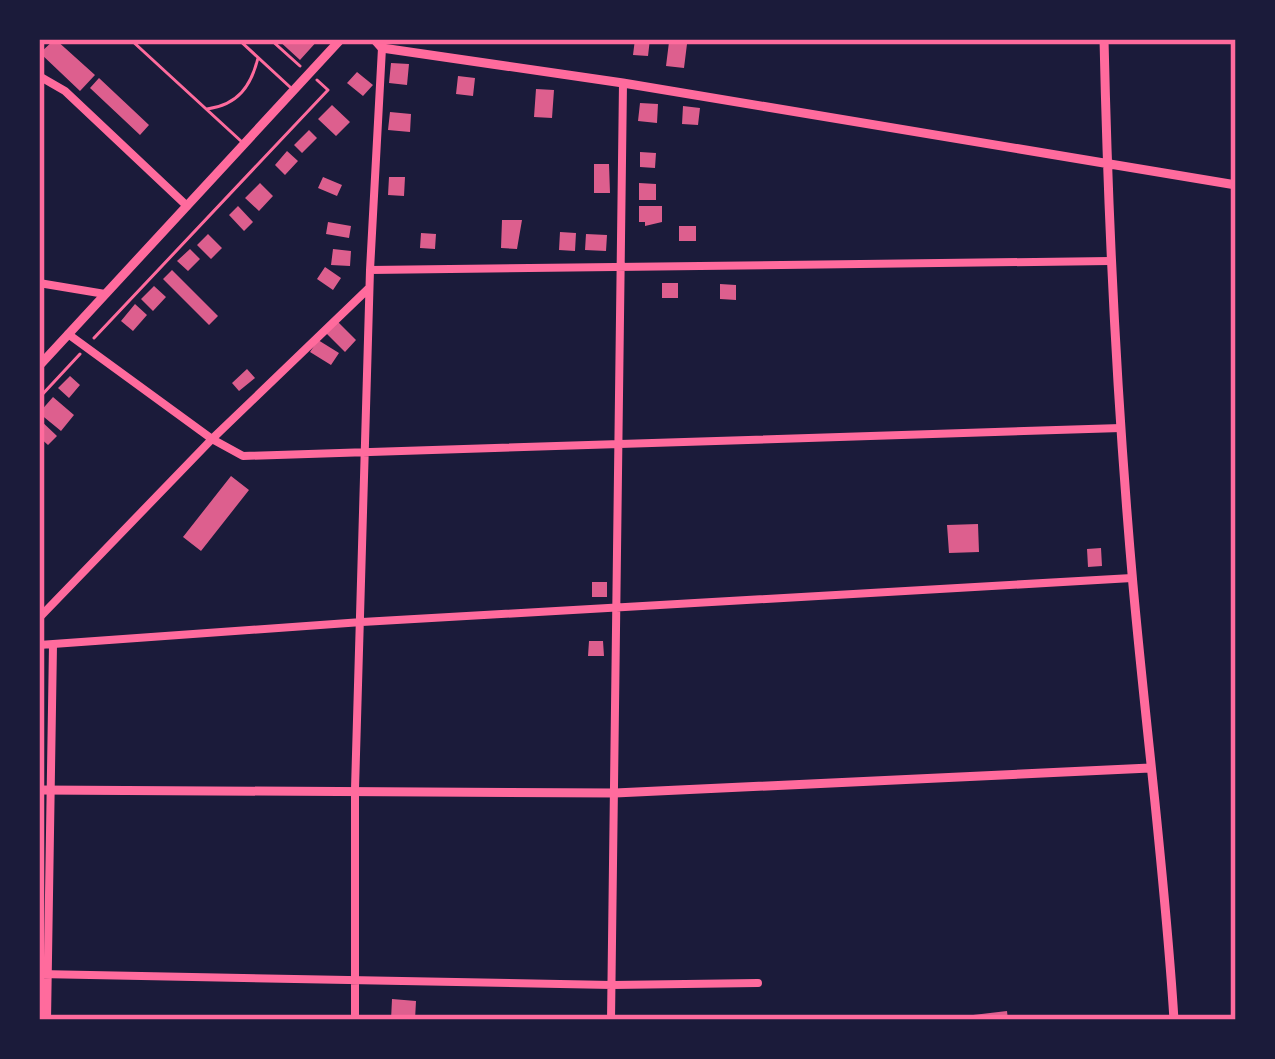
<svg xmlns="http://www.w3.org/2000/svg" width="1275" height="1059" viewBox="0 0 1275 1059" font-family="Barlow,sans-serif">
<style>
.building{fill:#dd5f8e}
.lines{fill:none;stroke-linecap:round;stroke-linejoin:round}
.path{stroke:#ff6b9d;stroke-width:3}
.service{stroke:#ff6b9d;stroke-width:3}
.minor{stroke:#ff6b9d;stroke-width:8}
.tertiary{stroke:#ff6b9d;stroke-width:9}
.neatline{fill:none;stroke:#ff6b9d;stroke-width:4.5}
</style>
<rect width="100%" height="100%" fill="#1b1b3a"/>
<!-- building -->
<path class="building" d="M55 39 95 75 80 91 40 53Z
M277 39H319L300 60Z
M635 39H650L648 56 633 55Z
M669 42 687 44 684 68 666 66Z
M391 63 409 64 407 85 389 83Z
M357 72 373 85 363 96 347 83Z
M458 76 475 78 473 96 456 94Z
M99 78 149 125 140 135 90 88Z
M536 89 554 90 552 118 534 117Z
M640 103 658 104 657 123 638 121Z
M332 105 350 122 336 136 318 119Z
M683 106 700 108 698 125 682 124Z
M390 112 411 114 410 132 388 130Z
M309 130 317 138 302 153 294 145Z
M287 151 298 161 285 175 275 165Z
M640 152 656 153 655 168 640 167Z
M594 164H609L610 193H594Z
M323 177 342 185 337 196 318 188Z
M389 177H405L404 196 388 195Z
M260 183 273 196 259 211 245 198Z
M639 183 656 184V200H639Z
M238 206 253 222 244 231 229 215Z
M639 206H662V222L645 226V222H639Z
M502 220H522L517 249 501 248Z
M328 222 351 226 349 238 326 234Z
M679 226H696V241H679Z
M560 232 576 233 575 251 559 250Z
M421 233 436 234 435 249 420 248Z
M208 234 222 248 211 259 197 245Z
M586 234 607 235 606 251 585 250Z
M190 249 200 259 188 271 177 261Z
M333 249 351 251 350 266 331 265Z
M325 267 341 278 333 290 317 279Z
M172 270 218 316 209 325 163 279Z
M662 283H678V298H662Z
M720 284 736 285V300L720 299Z
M154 286 166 297 153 311 141 299Z
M135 304 147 315 133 331 121 321Z
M337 321 356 340 345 352 326 333Z
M318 340 339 353 331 365 310 352Z
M247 369 255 378 239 391 232 383Z
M70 376 80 385 69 398 58 388Z
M53 397 74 415 61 431 39 413Z
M39 419 57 436 48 445 39 437Z
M231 476 249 490 201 551 183 537Z
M978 524 979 552 949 553 947 525Z
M1101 548 1102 566 1088 567 1087 549Z
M592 582H607V597H592Z
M589 641H603L604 656H588Z
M392 999 416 1001 415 1020H391Z
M1007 1011 1008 1020H956V1017Z"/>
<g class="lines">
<!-- path -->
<path class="path" d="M270 39 300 66
M94 338 328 90 317 80
M39 398 80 354"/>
<!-- service -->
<path class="service" d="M130 39 242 142
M238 39 290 87
M207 109C238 105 251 86 258 58"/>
<!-- minor -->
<path class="minor" d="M39 76 65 91 187 206
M370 270 1110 261
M39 283 105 294
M68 334 212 439 243 456 1121 428
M39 618 212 439 369 288
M39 645 362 622 1132 578
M39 974 612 985 758 983
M47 1020 53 645
M355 1020V789L370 270 382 48
M611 1020 623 83"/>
<!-- tertiary -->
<path class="tertiary" d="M374 39 382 48 623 83 1236 185
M1104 39C1108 221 1117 403 1133 585 1146 730 1165 874 1174 1020
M39 366 341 39
M39 790 615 793 1150 768"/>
</g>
<!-- border -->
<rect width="1275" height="1059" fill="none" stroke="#1b1b3a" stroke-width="84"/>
<rect x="42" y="42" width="1191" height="975" class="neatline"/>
</svg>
